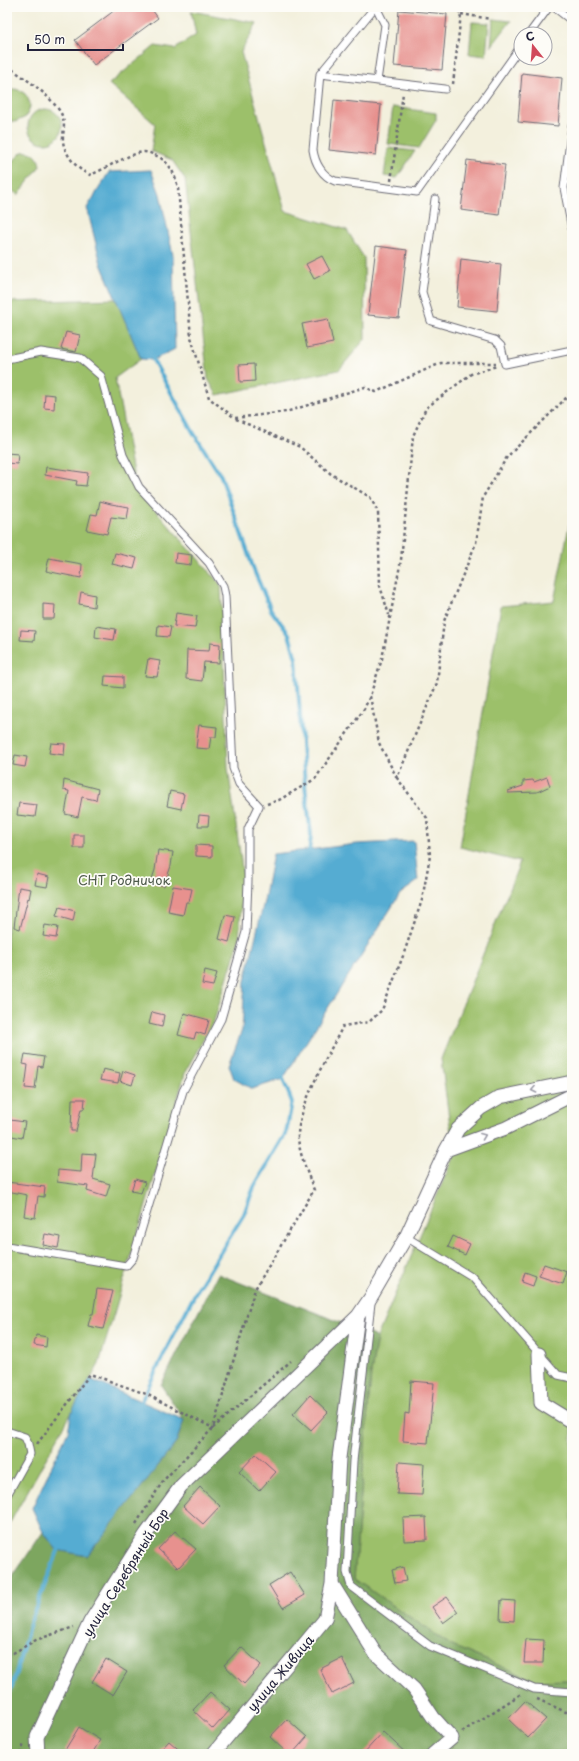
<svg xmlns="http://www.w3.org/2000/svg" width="579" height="1761" viewBox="0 0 579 1761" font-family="'Playpen Sans',sans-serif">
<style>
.green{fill:#9cc06a;stroke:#5f7152}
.forest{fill:#7da65e;stroke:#50644c}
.water{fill:#55acd2;stroke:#3c6786}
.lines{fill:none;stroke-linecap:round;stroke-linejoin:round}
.stream{stroke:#55acd2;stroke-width:4}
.building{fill:#e7918e}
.lane-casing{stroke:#6b6a74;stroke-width:9}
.street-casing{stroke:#6b6a74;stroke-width:15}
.path{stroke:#6b6a74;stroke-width:2.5;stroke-dasharray:3 3;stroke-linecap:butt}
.lane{stroke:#fff;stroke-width:7}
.street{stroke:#fff;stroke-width:13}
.oneway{stroke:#9c9ca7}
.labels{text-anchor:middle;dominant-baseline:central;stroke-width:3.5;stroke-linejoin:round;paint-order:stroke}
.park-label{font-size:13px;fill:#4d594b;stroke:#fdfcf7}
.street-label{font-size:13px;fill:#22223b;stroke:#fdfcf7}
</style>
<rect width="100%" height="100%" fill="#fdfcf7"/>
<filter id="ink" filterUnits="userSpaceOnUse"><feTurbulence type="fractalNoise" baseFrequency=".025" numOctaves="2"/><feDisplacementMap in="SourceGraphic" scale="8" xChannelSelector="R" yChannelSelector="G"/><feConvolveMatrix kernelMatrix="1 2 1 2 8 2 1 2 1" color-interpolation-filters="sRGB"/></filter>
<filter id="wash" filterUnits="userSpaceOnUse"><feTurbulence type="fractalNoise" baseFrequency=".012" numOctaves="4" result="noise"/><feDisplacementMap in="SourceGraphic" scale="16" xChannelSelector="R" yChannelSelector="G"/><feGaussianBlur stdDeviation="0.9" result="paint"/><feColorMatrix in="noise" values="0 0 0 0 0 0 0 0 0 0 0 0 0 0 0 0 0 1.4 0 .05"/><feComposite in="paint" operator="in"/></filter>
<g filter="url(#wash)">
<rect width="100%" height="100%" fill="#f3f0dd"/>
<!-- green -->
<path class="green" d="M191 11 257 23 241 52 285 211 347 230 364 258 365 339 339 370 217 395 208 379 185 179 172 160 151 151 155 124 109 84 155 46 175 49 196 35Z
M493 19 511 21 491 47Z
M472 22 489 23 486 56 469 54Z
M15 89C25 91 29 97 30 107L26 117 15 122 7 120V91Z
M393 107 436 113V120L419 148 388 144Z
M28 126a17 17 0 1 1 34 0a17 17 0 1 1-34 0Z
M388 148 415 151 397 178 384 176Z
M22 152C32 150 39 156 40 166L18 195 7 186V167Z
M117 299 141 359 115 378 136 488 221 585 228 768 243 875 239 941 214 1021 186 1070 99 1364 7 1528V302Z
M572 511V1680L536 1681 452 1646 354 1579 371 1373 377 1337 454 1155 441 1059 520 862 460 847 501 606 554 601Z"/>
<!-- forest -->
<path class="forest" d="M218 1274 377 1337 371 1373 354 1579 452 1646 536 1681 572 1680V1754H7V1585L43 1532 57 1550 176 1443 184 1420 161 1385Z"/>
<!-- water -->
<path class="water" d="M151 170 160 194 173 255 175 349 153 360 141 359 101 264 87 208 109 172Z
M414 841 418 881 400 894 283 1079 252 1089 234 1079 229 1065 242 1030 245 981 264 901 273 854 357 844Z
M90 1379 184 1420 176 1443 87 1556 57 1550 43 1532 32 1508 68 1431 72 1411Z"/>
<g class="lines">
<!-- stream -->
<path class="stream" d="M152 355 153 360 193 432 221 476 255 573 271 610 289 634 296 659 305 785 311 835 309 855
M139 1406 168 1346 196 1292 244 1214 254 1187 286 1133 292 1102 283 1079V1074
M7 1698 12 1687 30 1623 60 1546"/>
</g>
<g id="blocks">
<!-- building -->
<path class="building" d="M119 7H150L158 18 94 65 75 40Z
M399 10 447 14 442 70 394 66Z
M522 73 562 78 558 126 518 122Z
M334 100 381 105 376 155 329 150Z
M467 160 505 165 499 215 461 210Z
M376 246 407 250 399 318 368 315Z
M322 256 330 271 314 279 306 264Z
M461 259 501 264 497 311 457 307Z
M328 319 333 343 307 348 302 324Z
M66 332 80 335 76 352 61 349Z
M254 364 255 381 240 382 239 365Z
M45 394 55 395 54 409 44 408Z
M7 453 18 454 17 464 7 463Z
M46 467 88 473 86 486 76 485 77 481 45 475Z
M100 501 111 504 129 507 127 519 111 517 107 534 87 530 91 514 97 515Z
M115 553 137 558 134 569 112 564Z
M176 553 192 555 191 565 175 563Z
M49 558 82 564 81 578 46 571Z
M81 592 95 595 94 607 79 604Z
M43 604 55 605 54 619H43Z
M176 613 197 616 195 628 174 626Z
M158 625 171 627 169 637 157 636Z
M96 626 116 629 114 640 95 637Z
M21 630 35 631 34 641 20 640Z
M210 643 220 644 219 663 204 662 202 681 186 679 187 650 209 651Z
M148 659 160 661 157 677 145 676Z
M105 676 123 677V688L104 686Z
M199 725 217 727 216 737H211L209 749 196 748Z
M51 743 65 744 64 755 49 753Z
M15 755 27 757 25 767 13 765Z
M547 777 550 786 537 792 508 793V791L523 786V781L533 780 534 782Z
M64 780 98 789 96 800 82 797 78 817 65 814 69 791 63 790Z
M170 791 184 794 181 809 167 806Z
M19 803 37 805 35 817 17 815Z
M199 815 209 816 208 826H198Z
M74 835H84V848H74Z
M196 845 212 846V857L196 856Z
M158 850 173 852 171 866 164 886 151 882 155 870Z
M37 874 49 877 47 887 35 885Z
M173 886 192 889 189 902H186L183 915 168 912Z
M19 887 31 889 29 899 28 898 20 929 14 927Z
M59 907 75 911 73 921 56 916Z
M225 915 235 917 229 942 219 939Z
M45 925 58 927 56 938 43 936Z
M205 970 217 973 213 986 202 984Z
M152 1012 164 1015 162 1027 149 1024Z
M184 1013 209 1020 205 1035 196 1032 194 1039 178 1035Z
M25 1054 44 1057 42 1067 38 1066 35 1089 25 1088 28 1065 23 1064Z
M103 1069 120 1073 118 1083 100 1080Z
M123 1071 135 1075 132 1085 120 1081Z
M72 1099H85L84 1109H81L76 1131H71Z
M10 1120 25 1122 22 1138 7 1135Z
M82 1153 96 1154 93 1179 110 1184 106 1197 87 1191 88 1186 57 1182 58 1170 81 1172Z
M135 1179 145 1182 141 1193 131 1191Z
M7 1182 45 1187 44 1197 38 1196 35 1218 24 1216 27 1195 7 1191Z
M45 1234 60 1237 58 1248 43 1245Z
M453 1236 470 1244 465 1255 448 1247Z
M544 1264 567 1272 563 1284 539 1276Z
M525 1272 536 1276 533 1286 522 1282Z
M97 1289 113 1291 103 1329 88 1326 91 1314H93Z
M36 1335 47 1337 46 1347 34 1345Z
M411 1381 434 1383 428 1443 403 1441 405 1413 409 1414Z
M310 1395 328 1412 311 1430 293 1414Z
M256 1454 276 1472 259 1491 239 1472Z
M399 1462 424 1464 422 1495 397 1494Z
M200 1487 220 1506 203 1524 183 1506Z
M426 1517 427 1540 404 1541 403 1518Z
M175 1531 196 1549 178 1568 158 1549Z
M403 1567 406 1581 395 1583 392 1570Z
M290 1572 305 1595 283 1608 269 1585Z
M447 1597 458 1612 443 1623 432 1607Z
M501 1600 515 1601 514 1621 500 1620Z
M526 1639 544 1640 543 1663H524Z
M241 1647 261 1665 244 1684 224 1665Z
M342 1658 354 1683 332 1694 320 1669Z
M106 1659 127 1672 113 1695 92 1682Z
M210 1692 230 1710 213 1729 193 1710Z
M525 1701 546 1719 528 1738 508 1719Z
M287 1719 307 1737 292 1754H288L270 1737Z
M79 1727 100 1740 92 1754H71L65 1750Z
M383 1732 407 1754H363Z
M169 1741 184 1754H157Z"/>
</g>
</g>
<g filter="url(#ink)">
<use href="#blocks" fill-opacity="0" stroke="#6b6a74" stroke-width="1"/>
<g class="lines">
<!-- lane casing -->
<g class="lane-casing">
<path id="lane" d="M375 7 320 74 313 150C315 163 322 176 335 181L417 192 521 46
M376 7 385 25 377 81
M554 7 572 21
M529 34 549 7
M320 74 445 89
M572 125 564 188 572 229
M435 199 422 292 431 321 495 340 501 346 505 364 572 350
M7 359 41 352 80 358 101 376 123 455 139 487 209 563 223 586 225 596 233 768 239 784 259 806 248 829V881L246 932 221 1019 183 1091 133 1258 126 1266 7 1246
M406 1237 473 1278 558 1375 572 1378
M371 1303 353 1461 347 1572 351 1586 430 1646 534 1689 572 1692
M7 1431 25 1437 28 1444 30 1454 7 1495"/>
</g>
<!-- street casing -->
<g class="street-casing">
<path id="street" d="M446 1150 506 1128 572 1095
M539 1354 541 1403 572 1422
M38 1754 37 1737 90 1622 146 1534 181 1486 358 1316
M213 1754 325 1619 332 1584
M433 1754 452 1738 433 1717 414 1689 375 1653 332 1584 339 1458 358 1316 371 1297 406 1237 446 1150 458 1129 481 1108 500 1097 572 1082"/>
</g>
<!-- path -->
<path class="path" d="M461 14 490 19
M7 66C26 79 45 91 59 110 69 125 60 134 64 146 68 158 78 170 90 175 106 169 127 154 144 152 150 152 154 155 159 157 171 164 175 175 178 188L191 337 209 398 235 418 286 412 365 387 376 392 441 363H496
M453 84 461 14 458 10V7
M391 181 403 93
M236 419 300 447 331 474 370 497 378 512 380 586 389 615
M370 696 379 743 397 778
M267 804 279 800 315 779 364 709 370 696 382 659 401 560 413 436 426 408 471 374 497 366
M37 1444 90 1374 146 1394 213 1428 291 1361
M136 1524 163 1481 213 1428 255 1289 314 1190C309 1177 297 1148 298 1134 300 1103 328 1055 343 1026L369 1022 382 1010 403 956 422 900 430 856 427 818 397 778 437 683 444 621 476 543 483 497 507 457 572 392
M7 1652 13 1653 36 1640 74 1627
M537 1699 566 1712 572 1710
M462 1732 521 1694
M21 1754 24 1743"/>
<!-- lane -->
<use href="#lane" class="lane"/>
<!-- street -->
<use href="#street" class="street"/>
</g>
<!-- one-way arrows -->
<defs><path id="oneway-chevron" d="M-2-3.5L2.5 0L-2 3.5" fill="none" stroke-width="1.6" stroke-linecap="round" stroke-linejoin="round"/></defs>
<g class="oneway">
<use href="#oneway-chevron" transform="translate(534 1090) rotate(168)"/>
<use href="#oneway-chevron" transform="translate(483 1136) rotate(-21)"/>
</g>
</g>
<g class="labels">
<!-- park labels -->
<g class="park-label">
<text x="124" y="879">СНТ Родничок</text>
</g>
<!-- street labels -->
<g class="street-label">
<text transform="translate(125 1572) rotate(-58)">улица Серебряный Бор</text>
<text transform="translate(280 1673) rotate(-50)">улица Живица</text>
</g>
</g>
<!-- margin -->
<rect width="579" height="1761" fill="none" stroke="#fdfcf7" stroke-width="24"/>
<!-- north arrow -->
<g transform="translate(533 46) rotate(343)"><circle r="19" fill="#fdfcf7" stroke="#a5a5ac"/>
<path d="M0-3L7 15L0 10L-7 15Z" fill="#d1495b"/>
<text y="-6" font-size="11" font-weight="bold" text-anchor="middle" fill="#22223b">С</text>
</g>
<!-- scale -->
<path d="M28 44v6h95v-6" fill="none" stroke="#22223b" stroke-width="2"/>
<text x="34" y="44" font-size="12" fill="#22223b" stroke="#fdfcf7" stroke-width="3" paint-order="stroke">50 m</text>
</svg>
